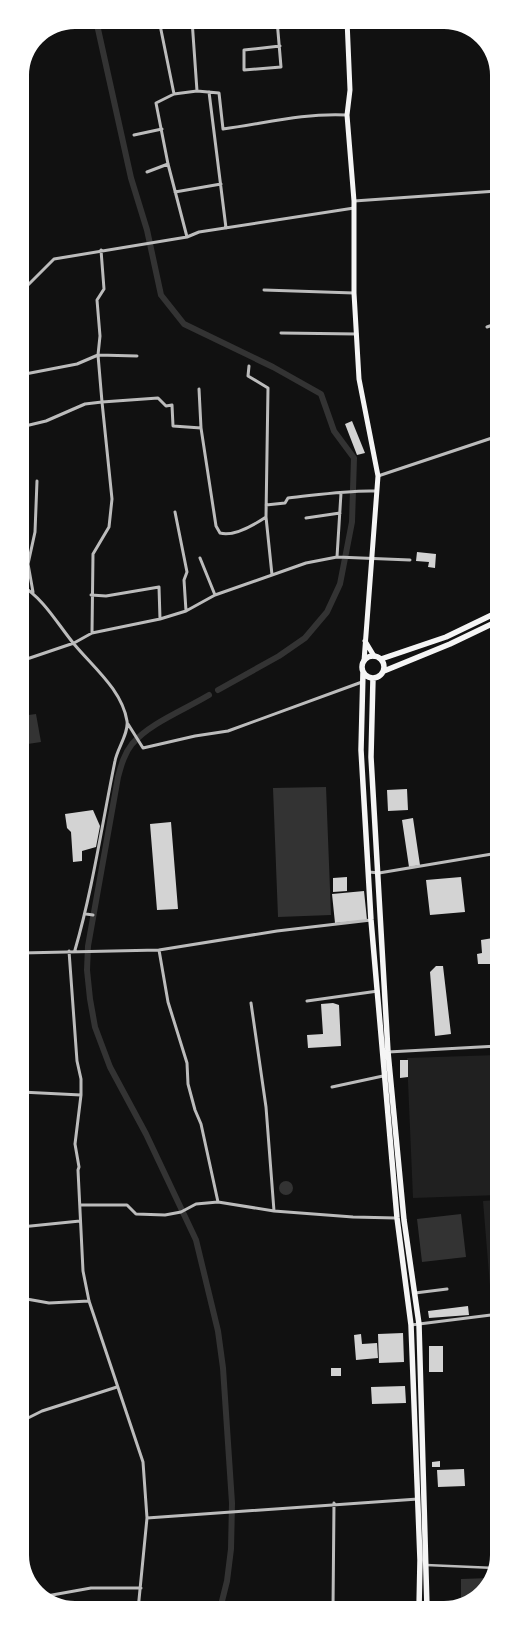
<svg xmlns="http://www.w3.org/2000/svg" width="519" height="1630" viewBox="0 0 519 1630" font-family="Lora,serif">
<style>
.green{fill:#202020}
.water{fill:#333}
.lines{fill:none;stroke-linecap:round;stroke-linejoin:round}
.canal{stroke:#333;stroke-width:6}
.building{fill:#d3d3d3}
.pedestrian{stroke:#bcbcbc;stroke-width:2.5}
.minor{stroke:#bcbcbc;stroke-width:3}
.secondary{stroke:#f5f5f5;stroke-width:5}
.trunk{stroke:#f5f5f5;stroke-width:5.5}
</style>
<rect width="100%" height="100%" fill="#111"/>
<!-- green -->
<path class="green" d="M498 1055 499 1195 413 1198 407 1058Z
M499 1200V1286H490L483 1201Z"/>
<!-- water -->
<path class="water" d="M36 714 41 742 21 745V716Z
M326 787 331 915 278 917 273 788Z
M279 1188a7 7 0 1 1 14 0a7 7 0 1 1-14 0Z
M461 1214 466 1257 422 1262 417 1219Z
M491 1578 487 1589 461 1606V1579Z"/>
<g class="lines">
<!-- canal -->
<path class="canal" d="M96 20 131 178 147 230 161 295 184 324 273 367 321 394 334 431 354 458 352 522 340 584 327 612 305 638 279 656 218 690
M209 695C184 710 150 723 132 744 124 754 121 766 118 777L88 946 87 970 90 999 95 1027 110 1067 146 1134 196 1240 218 1331 223 1368 232 1503 231 1549 227 1581 220 1609"/>
</g>
<!-- building -->
<path class="building" d="M352 421 365 453 357 455 345 424Z
M417 552 436 554 435 568 428 567 429 562 416 561Z
M407 789 408 810 388 811 387 790Z
M93 810 100 826 96 847 82 851V861L73 862 71 832 67 828 65 814Z
M413 818 420 865 409 867 402 820Z
M171 822 178 909 157 910 150 824Z
M347 877V891L333 892V878Z
M461 877 465 912 430 915 426 880Z
M364 891 367 920 335 923 332 894Z
M493 938 495 964H478L477 954 482 953 481 940Z
M436 966H443L451 1034 435 1036 430 972Z
M333 1003 339 1005 341 1046 308 1048 307 1035 323 1034 321 1004Z
M400 1060H408V1077L400 1078Z
M468 1306 469 1315 429 1318 428 1311Z
M403 1333 404 1362 379 1363 378 1334Z
M361 1334 362 1344 377 1343 378 1358 356 1360 354 1335Z
M429 1346H443V1372H429Z
M331 1368H341V1376H331Z
M405 1386 406 1403 372 1404 371 1387Z
M440 1461V1467H432V1462Z
M464 1469 465 1486 438 1487 437 1470Z"/>
<g class="lines">
<!-- pedestrian -->
<path class="pedestrian" d="M426 1565 495 1568"/>
<!-- minor -->
<path class="minor" d="M159 20 174 94
M192 20 197 91 219 93 223 129C267 123 301 113 347 115
M277 20 281 67 244 70V50L280 46
M347 27 357 20
M209 92 226 228
M134 135 162 129
M147 172 168 164
M175 192 221 184
M354 201 497 191
M187 237 168 164 156 103 174 94 197 91
M264 290 354 293
M20 293 54 259 187 237 199 232 354 208
M487 327 498 323
M281 333 357 334
M137 356 98 355 102 402 158 398 166 406 172 405 173 426 201 428
M249 366 248 376 268 388 266 517
M20 375 77 364 98 355 100 336 97 300 104 289 101 250
M199 389 201 428 216 526 220 533C234 537 254 525 266 517L272 575
M21 427 46 421 85 404 102 402 112 499 109 527 93 554 92 633
M378 476 498 436
M266 505 285 503 288 498C317 495 347 490 376 491
M175 512 187 572 184 580 186 611
M306 518 340 513
M337 557 341 493
M200 558 215 595
M21 585C45 600 56 622 74 644 93 667 122 690 127 721 129 733 117 749 115 761 102 824 93 888 75 950
M33 592 28 564 35 532 37 481
M91 595 106 596 159 587 160 619
M21 661 74 643 92 633 160 619 186 611 215 595 306 563 337 557 410 560
M128 724 143 748 195 736 228 731 362 682
M369 872 379 873 498 853
M86 914 93 915
M159 950 168 1002 187 1063 188 1084 195 1110 201 1124 218 1202
M69 951 77 1061 81 1079V1095L75 1144 79 1167 78 1170 83 1271 89 1301 143 1462 147 1518 138 1610
M21 953 159 950 277 931 371 920
M307 1001 378 991
M251 1003 266 1107 274 1211
M388 1052 498 1046
M332 1087 383 1076
M21 1092 81 1095
M80 1205H127L136 1214 165 1215 181 1212 196 1204 218 1202 274 1211 353 1217 396 1218
M21 1227 80 1221
M415 1293 447 1289
M21 1298 49 1303 89 1301
M411 1325 499 1314
M22 1421 42 1411 117 1387
M147 1518 418 1499
M41 1597 91 1588H141
M333 1609 334 1503"/>
<!-- secondary -->
<path class="secondary" d="M347 20 350 90 347 115 354 201V293L359 379 378 476 364 661
M365 641 374 656"/>
<!-- trunk -->
<path class="trunk" d="M362 667a11 11 0 1 1 22 0a11 11 0 1 1-22 0Z
M381 659 446 637 498 612
M384 671 450 644 498 621
M363 672 361 750 371 920 397 1218 411 1325 420 1560 419 1608
M373 678 371 757 388 1052 404 1220 419 1324 427 1608"/>
</g>
<!-- crop -->
<path d="M0 0H519V1630H0ZM75 29H444A46 46 0 0 1 490 75V1555A46 46 0 0 1 444 1601H75A46 46 0 0 1 29 1555V75A46 46 0 0 1 75 29Z" fill="#fff" fill-rule="evenodd"/>
</svg>
